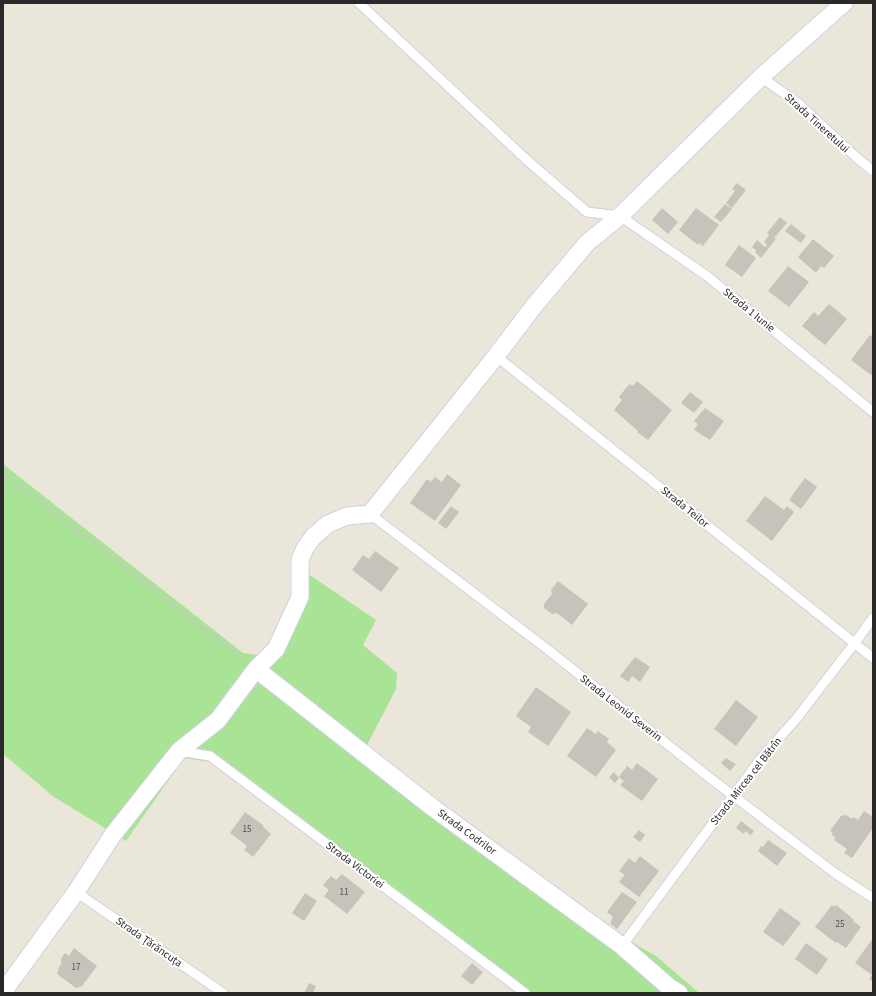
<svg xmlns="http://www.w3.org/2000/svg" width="876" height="996" viewBox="0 0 876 996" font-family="'Source Sans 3',sans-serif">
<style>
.green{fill:#a9e395}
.building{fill:#c7c2ba}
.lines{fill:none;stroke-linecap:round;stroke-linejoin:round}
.service-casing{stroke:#cfd1e2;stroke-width:11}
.minor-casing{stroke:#cfd1e2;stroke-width:19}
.path{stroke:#c7c7c7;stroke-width:2.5;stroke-dasharray:3 2;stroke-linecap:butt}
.service{stroke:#fff;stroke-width:9}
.minor{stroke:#fff;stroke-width:17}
.labels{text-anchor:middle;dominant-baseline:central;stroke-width:4;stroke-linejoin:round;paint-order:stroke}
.number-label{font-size:9px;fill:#504f4d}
.street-label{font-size:11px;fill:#292929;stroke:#fff}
</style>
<rect width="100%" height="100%" fill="#ebe6da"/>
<!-- green -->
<path class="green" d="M3 464 243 653 259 655 277 636 291 598 292 563 376 620 363 645 397 673 396 689 366 747 503 851 638 946 656 956 699 993H525L377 887 210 762 184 758 126 841 54 797 3 754Z"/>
<!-- building -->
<path class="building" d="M737 183 746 190 732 208 726 203 735 191 732 189Z
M725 204 732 209 721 222 714 217Z
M662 208 678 222 668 234 652 220Z
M696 208 719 225 703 246 699 243 698 245 679 230Z
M780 217 787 223 774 238 776 239 761 258 755 252 756 250 752 247 757 240 765 247 767 245 764 242 769 235 767 233Z
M791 224 806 236 801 243 785 231Z
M813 239 834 256 824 268 821 266 816 273 798 257Z
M739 245 756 258 742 277 725 265Z
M788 266 809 282 789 307 768 291Z
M829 304 847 319 825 345 802 326 814 312 818 316Z
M870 335 873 337V373L871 375 851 360Z
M637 381 672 410 648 440 637 432 638 431 614 410 622 400 619 397 626 388 630 384 633 386Z
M690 392 703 402 694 413 681 403Z
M705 408 724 421 710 440 694 430 698 424 694 421Z
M447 474 461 485 435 521 410 503 427 479 431 482 435 477 442 482Z
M805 478 817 487 801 509 789 500Z
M765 496 784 510 787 506 794 512 772 541 746 521Z
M451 506 459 512 446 529 438 523Z
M375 551 399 568 381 592 352 570 363 555 369 559Z
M558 581 588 604 572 625 557 613 552 614 544 608V604L552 594 551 590Z
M635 657 650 667 640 682 632 676 628 682 620 676Z
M536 687 571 712 548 746 528 732 531 727 516 716Z
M736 700 758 717 736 746 714 729Z
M587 728 596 734 598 731 609 739 607 742 616 750 596 777 567 756Z
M726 758 736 764 730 771 721 763Z
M637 763 658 779 642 801 620 785 624 781 619 777 627 766 632 770Z
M614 772 619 778 615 783 609 777Z
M864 811 873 817V828L852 858 844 853 847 849 834 840 836 838 831 834 833 832 830 831 841 816 846 815 852 819 854 817 858 820Z
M245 812 264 826 263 827 271 834 253 857 244 850 247 846 230 833Z
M741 821 754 831 751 835 745 831 744 834 736 828Z
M639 830 645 835 640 842 633 837Z
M768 840 787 853 777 866 758 851 761 846 763 847Z
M640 856 659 871 639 897 619 882 625 875 619 871 629 858 635 863Z
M342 874 365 892 347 914 324 896 329 890 323 885 331 876 336 880Z
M622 892 637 902 617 929 610 923 613 917 607 912Z
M305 893 317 901 304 921 292 913Z
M832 905 834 907 836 905 851 917V918L854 920 853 921 861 927 846 948 837 942 836 943 815 927Z
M780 908 801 923 783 946 763 932Z
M873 938V981L869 979 872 975 855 963Z
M806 943 828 959 817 975 795 959Z
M74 948 97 966 82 986 76 988 57 974 59 967 62 963 61 961V959L65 953 69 956Z
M472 963 483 972 472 985 461 976Z
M309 983 316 986 313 993H304Z"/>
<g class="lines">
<!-- service casing -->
<g class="service-casing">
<path id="service" d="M359 3 528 161 587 212 620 216 707 276 873 412
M761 77 799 104 857 158 873 171
M496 356 873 658
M370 514 547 649 710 778 836 874 873 898
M179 751 210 756 525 993
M76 892 223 993
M622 946 759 761 796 719 854 644 873 618"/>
</g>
<!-- minor casing -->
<g class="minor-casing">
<path id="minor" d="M256 669 432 807 622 946 669 987 679 993
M3 992 76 892 112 836 179 751 218 720 256 669 276 649 300 597V560L305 548 314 536 328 524 347 516 370 514 496 356 534 306 587 243 620 216 761 77 844 3"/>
</g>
<!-- path -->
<path class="path" d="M3 473 243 659"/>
<!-- service -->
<use href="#service" class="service"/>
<!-- minor -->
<use href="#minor" class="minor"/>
</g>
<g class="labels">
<!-- number labels -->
<g class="number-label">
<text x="247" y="829">15</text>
<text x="344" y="892">11</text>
<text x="840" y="924">25</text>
<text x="76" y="967">17</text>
</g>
<!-- street labels -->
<g class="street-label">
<text transform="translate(817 123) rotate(42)">Strada Tineretului</text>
<text transform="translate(749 310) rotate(39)">Strada 1 Iunie</text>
<text transform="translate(685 507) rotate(39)">Strada Teilor</text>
<text transform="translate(621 708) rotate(38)">Strada Leonid Severin</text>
<text transform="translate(746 781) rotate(-52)">Strada Mircea cel Bătrîn</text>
<text transform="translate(467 832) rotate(36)">Strada Codrilor</text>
<text transform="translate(355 865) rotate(37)">Strada Victoriei</text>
<text transform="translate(149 942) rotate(35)">Strada Țărăncuța</text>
</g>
</g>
<!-- border -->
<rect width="876" height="996" fill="none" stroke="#292929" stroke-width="8"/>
</svg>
